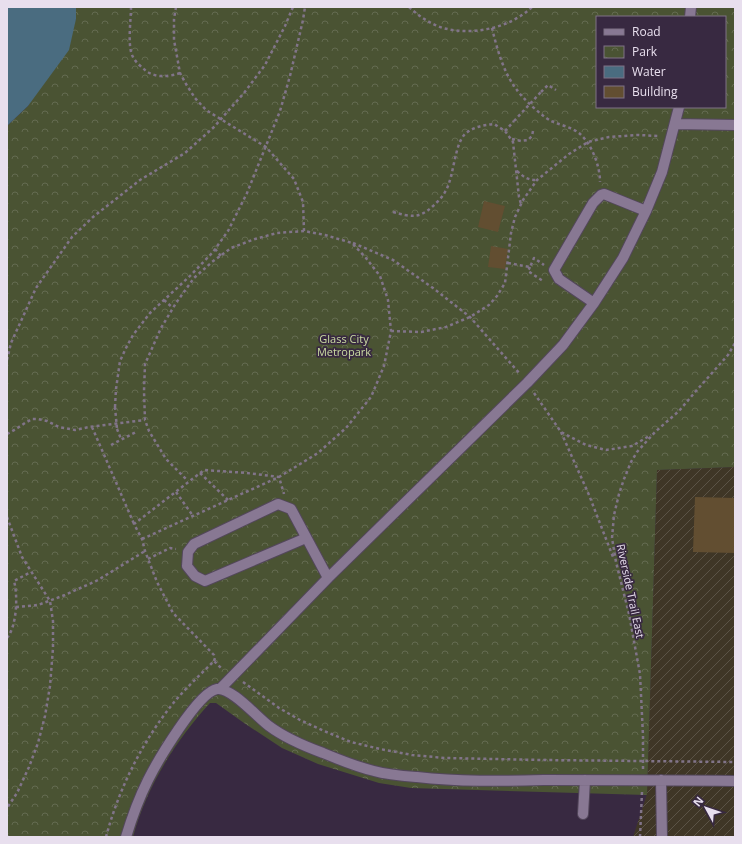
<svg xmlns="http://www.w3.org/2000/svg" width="742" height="844" viewBox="0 0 742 844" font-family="'Open Sans',sans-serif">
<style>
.industrial{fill:url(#industrial-furrows)}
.park{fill:url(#park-crowns);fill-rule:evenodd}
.water{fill:#4a6c80}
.building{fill:#624e31}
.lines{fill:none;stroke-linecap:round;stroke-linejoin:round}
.minor-casing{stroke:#53475b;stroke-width:12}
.path{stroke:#817489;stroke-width:2.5;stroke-dasharray:3 3;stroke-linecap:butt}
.minor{stroke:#887893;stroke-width:10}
.path-bridge{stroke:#817489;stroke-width:2.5;stroke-dasharray:3 3;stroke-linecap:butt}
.labels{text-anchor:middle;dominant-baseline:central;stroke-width:3.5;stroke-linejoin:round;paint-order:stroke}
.park-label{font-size:11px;fill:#cbdda2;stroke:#382941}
.street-label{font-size:11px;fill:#e8dfee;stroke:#382941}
</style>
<defs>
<pattern id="industrial-furrows" width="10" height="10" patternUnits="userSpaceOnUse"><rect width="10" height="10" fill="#3f3626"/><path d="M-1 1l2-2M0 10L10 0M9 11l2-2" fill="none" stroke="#5b5346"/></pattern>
<pattern id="park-crowns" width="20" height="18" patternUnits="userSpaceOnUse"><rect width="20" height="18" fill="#4a5333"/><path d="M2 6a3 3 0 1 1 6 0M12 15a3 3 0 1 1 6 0" fill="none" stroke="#646b51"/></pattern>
</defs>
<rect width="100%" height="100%" fill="#382941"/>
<!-- industrial -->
<path class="industrial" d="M735 467V837H633L647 794 657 470Z"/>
<!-- park -->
<path class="park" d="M76 7H735V467L657 470 647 795 411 788 379 783 318 764 282 748 244 723 216 703H210C175 741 146 788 133 837H7V126L28 106 76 19ZM597 17H725V107H597Z"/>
<!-- water -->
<path class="water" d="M7 7H76V19L69 50 28 106 7 126Z"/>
<!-- building -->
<path class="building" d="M484 201 505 206 498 232 478 227Z
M491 246 508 249 505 269 488 267Z
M695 497 735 498V553L693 552Z"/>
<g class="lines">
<!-- minor casing -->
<g class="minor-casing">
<path id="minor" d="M690 17 691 7
M675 124 735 125
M594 303 559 279 554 270 593 203 601 195 604 194 646 211
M306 538 205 581 195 576 187 566 188 552 194 544 278 504 291 509 328 578
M220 689 328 578 527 383 563 345 594 303 623 258 646 211 662 172 679 107
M661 780 662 837
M583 814 585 780
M126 837C132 817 139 798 148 780 157 762 198 692 217 689 231 687 257 717 269 726 285 738 304 746 323 753 340 760 357 767 374 771 388 775 403 776 417 777 459 782 501 781 544 780 607 780 671 780 735 781"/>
</g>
<!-- path -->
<path class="path" d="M131 7C131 20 127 47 133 57 136 63 142 67 146 71 156 78 169 77 180 73
M176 7 174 19V40L180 73 186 84 195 98 206 110 266 147 294 179 303 202 304 231
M409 7C419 16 430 24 443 28 473 36 510 28 532 7
M492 28C497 49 504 74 517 90 523 99 542 116 551 121 560 125 571 127 579 133 592 144 600 166 600 182
M541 92 548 85 556 90
M505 131 514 121
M512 139 521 141 528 140 532 136 533 131
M517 171C524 177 527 180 537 180
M393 212C411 217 419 219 433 206 437 202 442 198 445 192 454 178 454 145 465 134 473 127 483 125 494 124L505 131 513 142 519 197 521 204
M353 243 393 260 433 288 470 317 520 374
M215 249 221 256
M508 263 530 267 534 258 544 265
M530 267 528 271 543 281
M164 300 173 308
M391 331 421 332 446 327 470 317 489 305 497 296 505 283 511 233 515 217 523 200 537 180 569 154 588 142 609 137 638 135 659 136
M7 360 11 343 36 288 72 237 93 217 140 180 185 153 214 127 244 93 265 65 285 26 293 7
M534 393 561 432 586 445 606 450 632 446 651 435
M115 407 116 389 120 361 126 348 133 335 150 313 191 275 213 252 228 231 247 193 280 111 290 76 303 20 305 7
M92 427 134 524
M117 429 121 439
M561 432 589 495 613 557
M7 434 16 429 25 423 32 419H38L47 421 59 427 75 430 89 427 145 420
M111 445 136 432
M200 473 228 500
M176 492 193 516
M7 517 22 557 50 601 53 621V648L50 686 45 716 38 743 29 767 17 793 7 808
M142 539 279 477 318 453 346 428 371 397 384 366 391 331 388 300 380 276 366 258 352 243 325 235 304 231 277 233 255 239 231 248 212 262 194 278 176 303 161 328 145 364 144 391 145 420 149 431 166 459 188 481
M148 559 170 548 176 549
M16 607 38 605 65 595 98 580 145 551
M7 638C17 626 18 595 14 581L31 572
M214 661 215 658 214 655 173 613 157 582 145 551 142 539 134 524 204 470 247 473 279 477 284 494
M243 682 279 708 300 720 324 731 351 742 380 749 412 755 445 758 541 760 735 762
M643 769V736L640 674 629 614 616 562 612 538 614 515 619 494 624 479 631 462 637 452 655 432 679 411 696 391 728 355 735 343
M7 836 8 837
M106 837C119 788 143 740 175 701 187 687 201 674 214 661L222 669
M640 837 642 792"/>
<!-- minor -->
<use href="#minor" class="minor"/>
<!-- path-bridge -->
<path class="path-bridge" d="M514 121 541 92
M115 407 117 429"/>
</g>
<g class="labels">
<!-- park labels -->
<g class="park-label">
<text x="344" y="338">Glass City<tspan x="344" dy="13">Metropark</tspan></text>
</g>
<!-- street labels -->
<g class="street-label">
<text transform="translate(631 591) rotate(78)">Riverside Trail East</text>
</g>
</g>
<!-- border -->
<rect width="742" height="844" fill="none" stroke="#e8dfee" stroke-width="16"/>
<!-- legend -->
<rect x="596" y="16" width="130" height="92" fill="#382941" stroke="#7e7286"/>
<rect x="604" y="29" width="20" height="6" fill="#887893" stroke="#7e7286"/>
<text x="632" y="36" font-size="12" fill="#e8dfee">Road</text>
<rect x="604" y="46" width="20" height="12" fill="url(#park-crowns)" stroke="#7e7286"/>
<text x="632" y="56" font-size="12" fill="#e8dfee">Park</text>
<rect x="604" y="66" width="20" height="12" fill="#4a6c80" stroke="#7e7286"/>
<text x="632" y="76" font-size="12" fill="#e8dfee">Water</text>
<rect x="604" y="86" width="20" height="12" fill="#624e31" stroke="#7e7286"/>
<text x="632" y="96" font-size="12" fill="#e8dfee">Building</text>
<!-- north arrow -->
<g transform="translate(706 808) rotate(310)" stroke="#382941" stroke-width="3" paint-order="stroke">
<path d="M0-3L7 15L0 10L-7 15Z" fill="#e8dfee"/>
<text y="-6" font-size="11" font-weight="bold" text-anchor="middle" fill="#e8dfee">N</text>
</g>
</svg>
